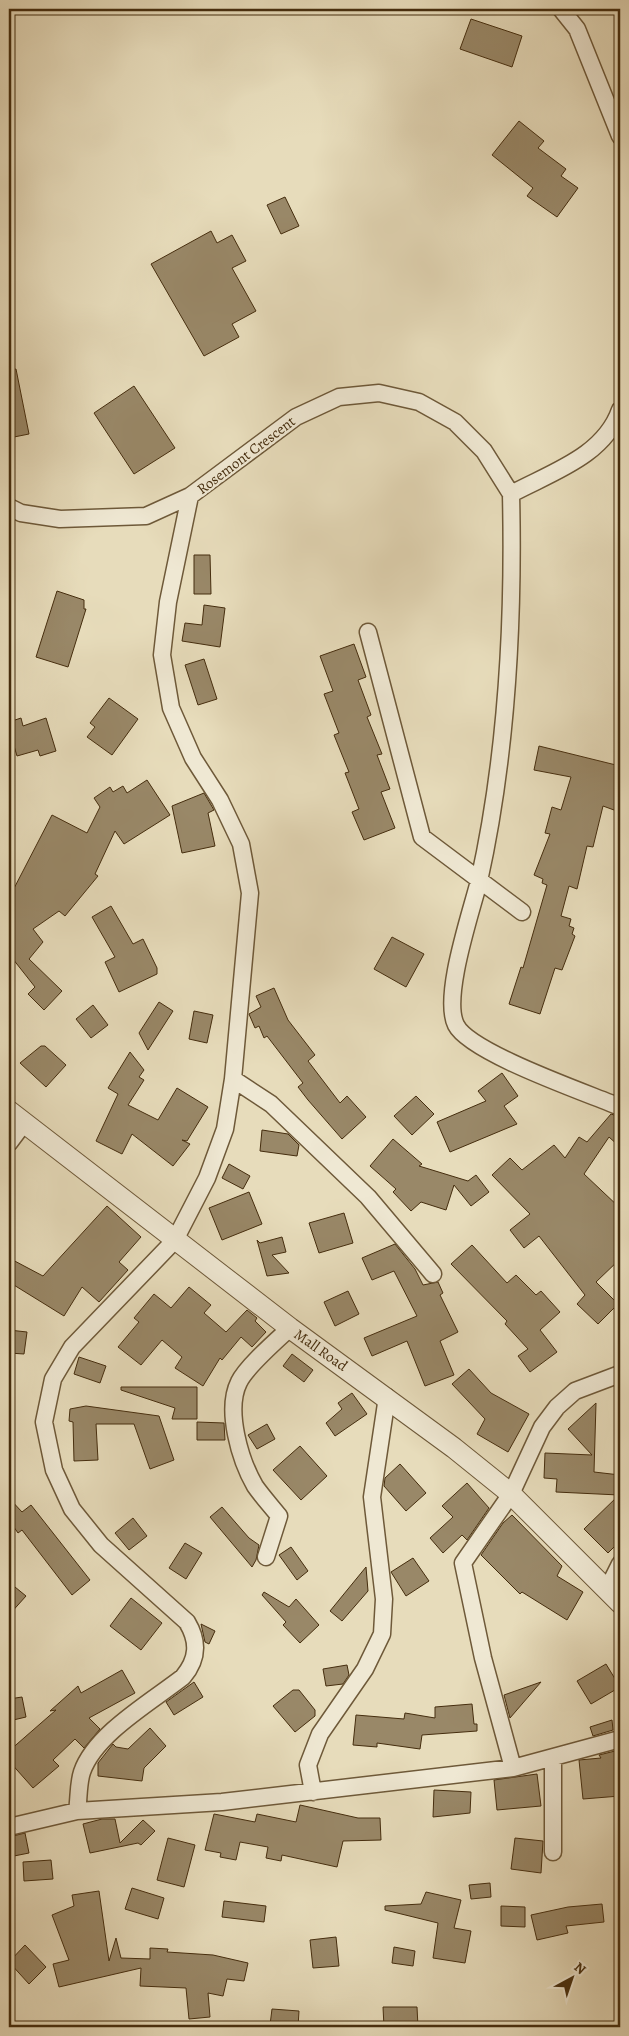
<svg xmlns="http://www.w3.org/2000/svg" width="629" height="2036" viewBox="0 0 629 2036" font-family="Alegreya,serif">
<style>
.building{fill:#998868;stroke:#452d0e}
.lines{fill:none;stroke-linecap:round;stroke-linejoin:round}
.minor-casing{stroke:#6e5939;stroke-width:19}
.tertiary-casing{stroke:#6e5939;stroke-width:22}
.minor{stroke:#efe8d3;stroke-width:16}
.tertiary{stroke:#efe8d3;stroke-width:20}
.labels{text-anchor:middle;dominant-baseline:central;stroke-width:4.5;stroke-linejoin:round;paint-order:stroke}
.street-label{font-size:15px;fill:#452d0e;stroke:#efe8d3}
</style>
<rect width="100%" height="100%" fill="#e7dcbb"/>
<filter id="stains"><feTurbulence type="fractalNoise" baseFrequency=".004" numOctaves="4"/><feColorMatrix values="0 0 0 0 .2 0 0 0 0 .09 0 0 0 0 .02 0 0 0 .5 -.17"/></filter>
<radialGradient id="worn" r=".72"><stop offset=".6" stop-color="#630" stop-opacity="0"/><stop offset="1" stop-color="#630" stop-opacity=".3"/></radialGradient>
<!-- building -->
<path class="building" d="M471 19 522 36 512 67 460 49Z
M519 121 544 141 538 148 566 169 561 176 578 188 557 217 527 196 533 188 492 155Z
M285 197 299 226 281 234 267 205Z
M211 231 217 243 232 235 246 261 232 268 256 311 232 324 239 337 204 356 151 264Z
M16 369 29 434 9 438V370Z
M134 386 175 448 134 474 94 413Z
M194 555H210L211 594H194Z
M57 591 84 600V609H86L68 667 36 657Z
M204 605 225 608 220 647 182 641 185 623 202 625Z
M354 644 366 677 358 680 371 715 367 717 382 754 377 755 390 789 381 792 395 828 364 840 352 812 359 809 345 773 349 772 334 735 339 733 324 694 333 691 320 656Z
M204 659 217 699 198 705 185 665Z
M109 698 138 719 112 755 87 737 95 727 90 723Z
M21 718 23 726 46 718 56 751 40 756 38 750 17 756 9 729V722Z
M539 746 620 766V791L614 810 603 806 593 847 587 846 577 889 569 886 561 916 571 919 569 926 574 928 572 934 575 936 562 970 555 968 540 1014 509 1004 521 967 523 968 547 885 542 883 543 879 534 875 550 834 545 833 552 807 561 810 571 777 534 770Z
M147 780 170 815 124 844 115 831 95 874 98 876 65 916 59 911 33 929 43 942 29 959 62 991 44 1010 28 994 35 987 9 954V898L52 815 87 833 100 807 94 798 110 787 113 792 123 786 127 793Z
M204 793 214 810 208 813 215 846 182 853 172 806Z
M111 906 133 944 143 939 157 968V974L119 992 105 962 115 957 92 917Z
M392 937 424 954 406 987 374 969Z
M274 988 288 1020 315 1055 308 1061 340 1103 347 1096 366 1117 342 1139 308 1100 298 1087 303 1083 267 1036 264 1038 259 1026 255 1028 249 1014 261 1007 256 996Z
M159 1002 173 1011 148 1050 139 1033Z
M93 1005 108 1025 91 1038 76 1019Z
M194 1011 213 1015 207 1043 189 1039Z
M41 1046H45L66 1065 46 1087 20 1063Z
M130 1052 144 1070 139 1077 144 1080 128 1105 158 1120 177 1088 208 1107 187 1141 182 1140 190 1144 173 1166 132 1134 122 1154 96 1141 118 1094 108 1088Z
M502 1073 518 1096 504 1106 517 1124 450 1152 437 1122 486 1101 478 1091Z
M416 1096 434 1114 412 1135 394 1116Z
M611 1114 620 1117 617 1126 620 1128V1147L609 1137 584 1174 620 1208V1259L596 1282 618 1304 598 1324 577 1304 585 1295 539 1236 524 1248 510 1230 530 1214 492 1175 510 1158 522 1170 554 1145 565 1158 579 1137 587 1142Z
M262 1130 288 1134 299 1145 297 1156 260 1151Z
M393 1139 422 1164 419 1166 468 1181 476 1175 489 1192 471 1206 454 1185 446 1210 421 1202 411 1211 393 1192 396 1189 370 1166Z
M229 1164 250 1176 243 1189 222 1178Z
M249 1192 262 1224 222 1240 209 1208Z
M107 1206 141 1237 119 1262 128 1270 99 1302 82 1287 64 1316 9 1282V1258L43 1276Z
M344 1213 353 1243 319 1253 309 1223Z
M282 1237 286 1252 272 1255 289 1273 267 1276 257 1240 260 1243Z
M395 1244 415 1269 423 1285 438 1282 443 1293 440 1295 458 1332 440 1341 454 1375 425 1386 407 1341 372 1356 364 1338 417 1316 394 1271 372 1280 362 1258Z
M472 1245 507 1283 516 1275 536 1295 541 1291 560 1312 540 1330 557 1352 530 1372 518 1356 528 1349 505 1324 507 1321 451 1264Z
M189 1287 211 1305 204 1313 226 1332 247 1310 257 1318 255 1321 266 1332 252 1347 241 1337 222 1360 220 1358 203 1386 175 1368 182 1357 162 1340 141 1365 118 1347 139 1322 134 1318 154 1294 171 1308Z
M348 1291 359 1314 335 1326 324 1302Z
M9 1330 27 1332 24 1354 9 1353Z
M292 1354 313 1370 304 1382 283 1366Z
M79 1357 106 1366 100 1383 74 1374Z
M469 1369 491 1393 529 1414 508 1452 477 1434 485 1419 452 1384Z
M121 1387H197V1419H172L175 1408 121 1390Z
M352 1393 367 1414 335 1436 326 1423 342 1409 338 1403Z
M596 1403 594 1472 620 1475V1541L608 1553 584 1529 619 1495 556 1492 557 1479 544 1478 545 1453 592 1455 568 1429Z
M86 1406 159 1416 174 1460 150 1469 134 1424H96L98 1460 74 1461 73 1422 69 1421 70 1409Z
M197 1422 224 1423 225 1440H197Z
M267 1424 275 1439 257 1449 248 1435Z
M300 1446 327 1476 301 1500 273 1470Z
M400 1464 426 1493 406 1511 384 1486 385 1478Z
M467 1483 489 1508 467 1540 462 1535 443 1553 430 1538 453 1517 442 1506Z
M9 1498 22 1512 31 1505 90 1580 72 1595 22 1530 18 1533 9 1520Z
M222 1507 249 1538 259 1545 256 1560 252 1567 210 1517Z
M512 1515 562 1566 557 1576 583 1592 567 1620 522 1592 520 1594 481 1555 503 1523Z
M133 1518 147 1536 129 1550 115 1533Z
M185 1543 202 1553 186 1579 169 1568Z
M291 1547 308 1571 297 1580 279 1555Z
M413 1558 429 1581 406 1596 391 1572Z
M366 1567 368 1591 342 1621 330 1611Z
M15 1587 26 1596 9 1615V1594Z
M264 1592 289 1607 296 1599 319 1625 300 1643 283 1625 286 1622 262 1595Z
M131 1598 162 1623 141 1650 110 1626Z
M201 1624 215 1631 209 1644 205 1642Z
M606 1664 620 1687 591 1704 577 1681Z
M347 1665 349 1675 343 1684 326 1686 323 1669Z
M122 1670 135 1693 89 1718 100 1729 84 1748 75 1739 53 1760 59 1766 33 1788 9 1761V1751L56 1710 50 1711 78 1686 81 1693Z
M194 1682 203 1697 174 1715 166 1702Z
M541 1682 510 1718 504 1695Z
M293 1690H299L315 1710V1716L295 1732 273 1706Z
M22 1697 26 1717 9 1721V1699Z
M472 1704 474 1724H477V1731L422 1735 420 1749 377 1743V1747L353 1745 356 1715 404 1719 405 1713 435 1718V1707Z
M612 1720 613 1730 593 1736 590 1727Z
M150 1728 166 1746 144 1768 142 1781 98 1776V1763L113 1744 116 1747 128 1749Z
M615 1751 617 1772H620V1796L583 1799 579 1760 601 1758 599 1755Z
M537 1774 541 1806 497 1810 494 1780Z
M434 1790 471 1792 470 1813 433 1817Z
M300 1805 358 1818H380L381 1840 343 1841 337 1867 282 1855 281 1861 266 1858 268 1847 240 1842 236 1860 220 1857 221 1853 205 1850 214 1814 255 1822 257 1814 296 1822Z
M102 1819H115L120 1843 143 1820 155 1831 141 1845 138 1843 90 1853 83 1824Z
M25 1833 29 1853 9 1857V1837Z
M168 1838 195 1845 184 1887 157 1880Z
M515 1838 543 1841 541 1873 511 1869Z
M51 1860 53 1879 24 1881 23 1862Z
M490 1883 491 1897 471 1899 469 1885Z
M132 1888 164 1898 158 1919 125 1909Z
M99 1891 109 1961 116 1938 121 1958 150 1959V1948L168 1949 167 1952 213 1955 248 1963 244 1981 227 1979 223 1996 208 1993 210 2017 189 2019 186 1988 140 1986 141 1968 59 1987 53 1964 69 1960 52 1915 74 1906 72 1895Z
M426 1892 461 1900 454 1928 471 1931 465 1963 433 1958 438 1923 385 1910V1906L421 1904Z
M224 1901 266 1906 264 1922 222 1917Z
M602 1904 604 1922 566 1926 568 1933 537 1940 531 1915 568 1907Z
M501 1906 525 1907V1927L501 1926Z
M336 1937 339 1966 313 1968 310 1940Z
M25 1945 46 1967 29 1984 9 1962Z
M394 1947 415 1951 413 1966 392 1963Z
M383 2007H417L418 2027H384Z
M272 2009 299 2011 298 2027 270 2025Z"/>
<g class="lines">
<!-- minor casing -->
<g class="minor-casing">
<path id="minor" d="M561 9 577 29 620 136
M511 494C514 622 507 755 479 881 471 913 442 997 456 1025 470 1053 587 1093 620 1107
M511 494C552 472 604 456 620 410
M9 507 21 513 60 519 146 516 190 496 296 417 339 397 379 393 419 402 455 422 484 451 511 494
M368 632 422 837 522 912
M233 1079 271 1104 368 1197 433 1274
M9 1143 24 1123
M266 1557 279 1516C271 1506 262 1496 255 1486 240 1460 225 1410 239 1382 246 1367 277 1340 290 1328
M607 1590 620 1564
M513 1768 483 1658 463 1563 511 1494 542 1427 557 1407 575 1391 620 1374
M313 1792 308 1765 320 1734 365 1669 382 1634 384 1599 372 1497 387 1397
M77 1811C79 1799 78 1784 82 1772 95 1734 151 1702 183 1677 198 1659 199 1642 187 1622L101 1545 72 1509 54 1470 44 1422 53 1379 72 1347 175 1240 207 1178 225 1129 233 1079 250 893 241 844 220 800 193 758 171 708 162 655 168 602 190 496
M9 1827 77 1811 222 1802 513 1768 620 1739
M553 1852V1758"/>
</g>
<!-- tertiary casing -->
<g class="tertiary-casing">
<path id="tertiary" d="M9 1111 290 1328 454 1448 511 1494 620 1603"/>
</g>
<!-- minor -->
<use href="#minor" class="minor"/>
<!-- tertiary -->
<use href="#tertiary" class="tertiary"/>
</g>
<g class="labels">
<!-- street labels -->
<g class="street-label">
<text transform="translate(246 455) rotate(-37)">Rosemont Crescent</text>
<text transform="translate(321 1350) rotate(35)">Mall Road</text>
</g>
</g>
<!-- margin -->
<rect width="629" height="2036" fill="none" stroke="#e7dcbb" stroke-width="30"/>
<rect x="10" y="10" width="609" height="2016" fill="none" stroke="#452d0e" stroke-width="2.5"/>
<rect x="15" y="15" width="599" height="2006" fill="none" stroke="#452d0e"/>
<!-- north arrow -->
<g transform="translate(572 1978) rotate(40)" stroke="#efe8d3" stroke-width="4" paint-order="stroke">
<path d="M0-4L9 19L0 12L-9 19Z" fill="#452d0e"/>
<text y="-8" font-size="14" font-weight="bold" text-anchor="middle" fill="#452d0e">N</text>
</g>
<rect width="100%" height="100%" filter="url(#stains)"/>
<rect width="100%" height="100%" fill="url(#worn)"/>
</svg>
